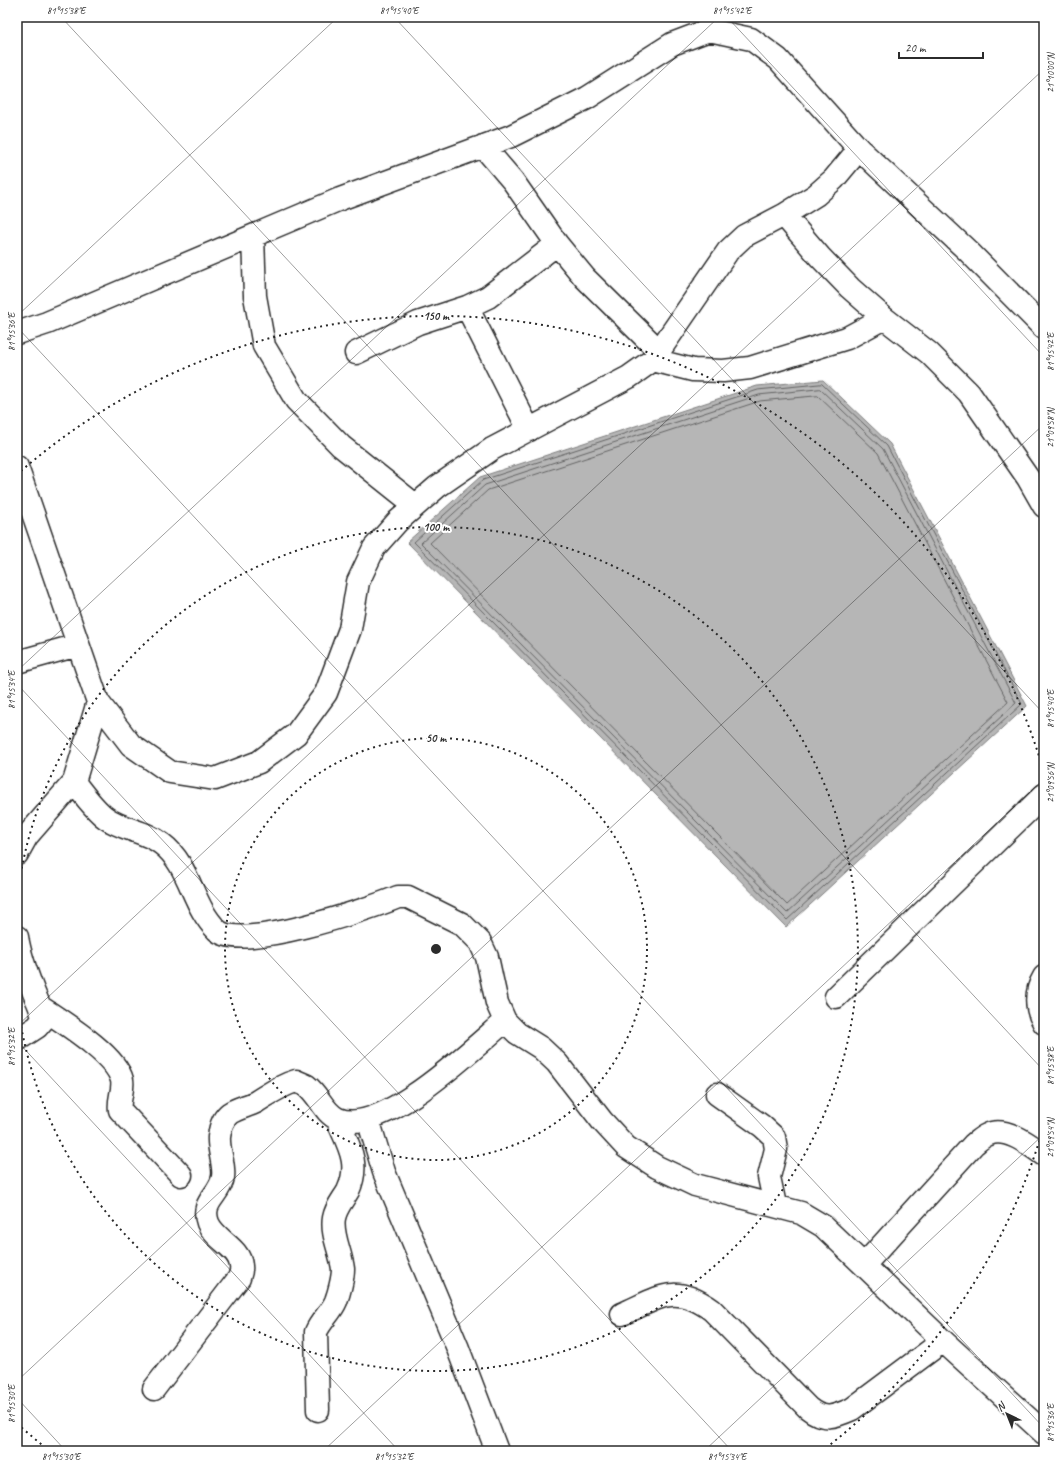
<svg xmlns="http://www.w3.org/2000/svg" width="1061" height="1468" viewBox="0 0 1061 1468" font-family="Caveat,sans-serif">
<style>
.water{fill:#b6b6b6;stroke:#7e7e7e}
.lines{fill:none;stroke-linecap:round;stroke-linejoin:round}
.shore{stroke:#636363;stroke-width:1}
.street-casing{stroke:#2b2b2b;stroke-width:25}
.street{stroke:#fff;stroke-width:22}
.ticks{fill:none;stroke:#2b2b2b;stroke-width:1;stroke-opacity:0.45}
.ring{fill:none;stroke:#2b2b2b;stroke-width:2;stroke-dasharray:2 4}
.centre{fill:#2b2b2b;stroke:#fff;stroke-width:2}
.ring-label{font-size:12px;text-anchor:middle;font-weight:bold;fill:#2b2b2b;stroke:#fff;stroke-width:4;stroke-linejoin:round;paint-order:stroke}
.neatline{fill:none;stroke:#2b2b2b;stroke-width:1.5}
.ticks-label{font-size:10px;text-anchor:middle;fill:#2b2b2b}
</style>
<rect width="100%" height="100%" fill="#fff"/>
<filter id="ink" filterUnits="userSpaceOnUse"><feTurbulence type="fractalNoise" baseFrequency=".025" numOctaves="2"/><feDisplacementMap in="SourceGraphic" scale="8" xChannelSelector="R" yChannelSelector="G"/><feConvolveMatrix kernelMatrix="1 2 1 2 8 2 1 2 1" color-interpolation-filters="sRGB"/></filter>
<g filter="url(#ink)">
<!-- water -->
<path class="water" d="M823 380 890 444 1027 706 786 927 407 542 480 477 757 386Z"/>
<g class="lines">
<!-- shore -->
<path class="shore" d="M822 384 887 446 1022 704 787 920 414 542 483 480 758 390Z
M820 389 883 449 1016 703 787 913 421 543 485 485 759 395Z
M818 396 878 453 1008 702 787 905 430 543 488 490 760 401Z"/>
<!-- street casing -->
<g class="street-casing">
<path id="street" d="M483 146 513 181 557 244 585 278 659 351
M784 215 820 257 850 288 884 318 929 353 969 393 1028 478 1044 506
M253 236 255 296 264 346 296 400 341 446 415 505
M467 307 529 430
M17 333 47 323 340 199 511 136 587 98 672 44 709 30 751 39 778 59 859 149 969 252 1044 328
M356 353 418 323 467 307 488 297 557 244
M653 360 693 370 723 371 750 368 847 338 884 318
M17 467 98 702 131 745 170 772 215 779 259 762 296 734 326 693 350 629 358 582 374 548 398 521 437 487 492 449 629 377 653 360 728 251 744 236 784 215 816 195 834 179 859 149
M17 662 78 645
M98 702 74 782C84 795 94 809 106 818 123 830 146 831 162 844 190 865 192 906 217 930 239 953 369 909 398 897H408L462 924 480 942 487 957 497 1003 505 1021 517 1033 541 1048 557 1063 602 1121 626 1147 657 1167 695 1185 801 1213 823 1226 943 1341 1044 1433
M17 854 27 836 74 782
M17 937C20 956 27 975 34 993 38 1003 42 1009 43 1020L37 1027 17 1040
M1044 977C1035 992 1035 1008 1044 1023
M836 997 1044 795
M42 1008C64 1023 116 1055 122 1080 124 1090 118 1100 120 1110L181 1175
M717 1094 762 1126 774 1137 776 1149 769 1177 775 1205
M368 1119 384 1172 457 1346 497 1451
M864 1265 974 1144C978 1141 982 1137 987 1135 1005 1125 1030 1145 1044 1155
M622 1314C661 1297 674 1283 712 1310L808 1408C824 1421 834 1417 852 1409L943 1341
M154 1389 239 1278C240 1275 242 1270 241 1266 240 1248 215 1240 208 1223 200 1201 220 1196 223 1177 225 1165 218 1150 219 1137 220 1129 223 1118 230 1113 238 1108 248 1106 256 1102 269 1094 281 1085 296 1081 300 1083 304 1084 307 1086 319 1095 324 1113 338 1119 382 1137 473 1048 505 1021
M318 1410 316 1332C321 1320 331 1313 336 1301 339 1293 343 1278 343 1269 341 1252 331 1234 334 1218 336 1207 343 1200 348 1191 361 1163 348 1145 337 1119"/>
</g>
<!-- street -->
<use href="#street" class="street"/>
</g>
</g>
<!-- ticks -->
<path class="ticks" d="M61 17 1044 1071M394 17 1044 714M727 17 1044 357M17 316 338 17M17 327 1044 1428M17 671 719 17M17 684 732 1451M17 1026 1044 69M17 1041 399 1451M17 1381 1044 424M17 1398 66 1451M323 1451 1044 779M704 1451 1044 1134"/>
<!-- distance rings -->
<g class="ring">
<circle cx="436" cy="949" r="211"/>
<path d="M17 898A422 422 0 1 1 17 1000"/>
<path d="M1043 1129A633 633 0 0 1 826 1448M46 1448A633 633 0 0 1 21 1427M21 471A633 633 0 0 1 1043 769"/>
</g>
<circle cx="436" cy="949" r="6" class="centre"/>
<g class="ring-label">
<text x="436" y="320">150 m</text>
<text x="436" y="531">100 m</text>
<text x="436" y="742">50 m</text>
</g>
<!-- margin -->
<rect width="1061" height="1468" fill="none" stroke="#fff" stroke-width="44"/>
<!-- north arrow -->
<g transform="translate(1007 1414) rotate(317)" stroke="#ffffff" stroke-width="3" paint-order="stroke">
<path d="M0-3L7 15L0 10L-7 15Z" fill="#2b2b2b"/>
<text y="-6" font-size="11" font-weight="bold" text-anchor="middle" fill="#2b2b2b">N</text>
</g>
<!-- scale -->
<path d="M899 52v6h84v-6" fill="none" stroke="#2b2b2b" stroke-width="2"/>
<text x="905" y="52" font-size="12" fill="#2b2b2b" stroke="#ffffff" stroke-width="3" paint-order="stroke">20 m</text>
<rect x="22" y="22" width="1017" height="1424" class="neatline"/>
<g class="ticks-label">
<text x="66" y="14">81°15'38"E</text>
<text x="399" y="14">81°15'40"E</text>
<text x="732" y="14">81°15'42"E</text>
<text transform="translate(1050 73) rotate(-90)" y="4">21°10'00"N</text>
<text transform="translate(11 332) rotate(-90)" y="4">81°15'36"E</text>
<text transform="translate(1050 352) rotate(-90)" y="4">81°15'42"E</text>
<text transform="translate(1050 428) rotate(-90)" y="4">21°09'58"N</text>
<text transform="translate(11 690) rotate(-90)" y="4">81°15'34"E</text>
<text transform="translate(1050 709) rotate(-90)" y="4">81°15'40"E</text>
<text transform="translate(1050 783) rotate(-90)" y="4">21°09'56"N</text>
<text transform="translate(11 1047) rotate(-90)" y="4">81°15'32"E</text>
<text transform="translate(1050 1066) rotate(-90)" y="4">81°15'38"E</text>
<text transform="translate(1050 1138) rotate(-90)" y="4">21°09'54"N</text>
<text transform="translate(11 1404) rotate(-90)" y="4">81°15'30"E</text>
<text transform="translate(1050 1423) rotate(-90)" y="4">81°15'36"E</text>
<text x="61" y="1460">81°15'30"E</text>
<text x="394" y="1460">81°15'32"E</text>
<text x="727" y="1460">81°15'34"E</text>
</g>
</svg>
